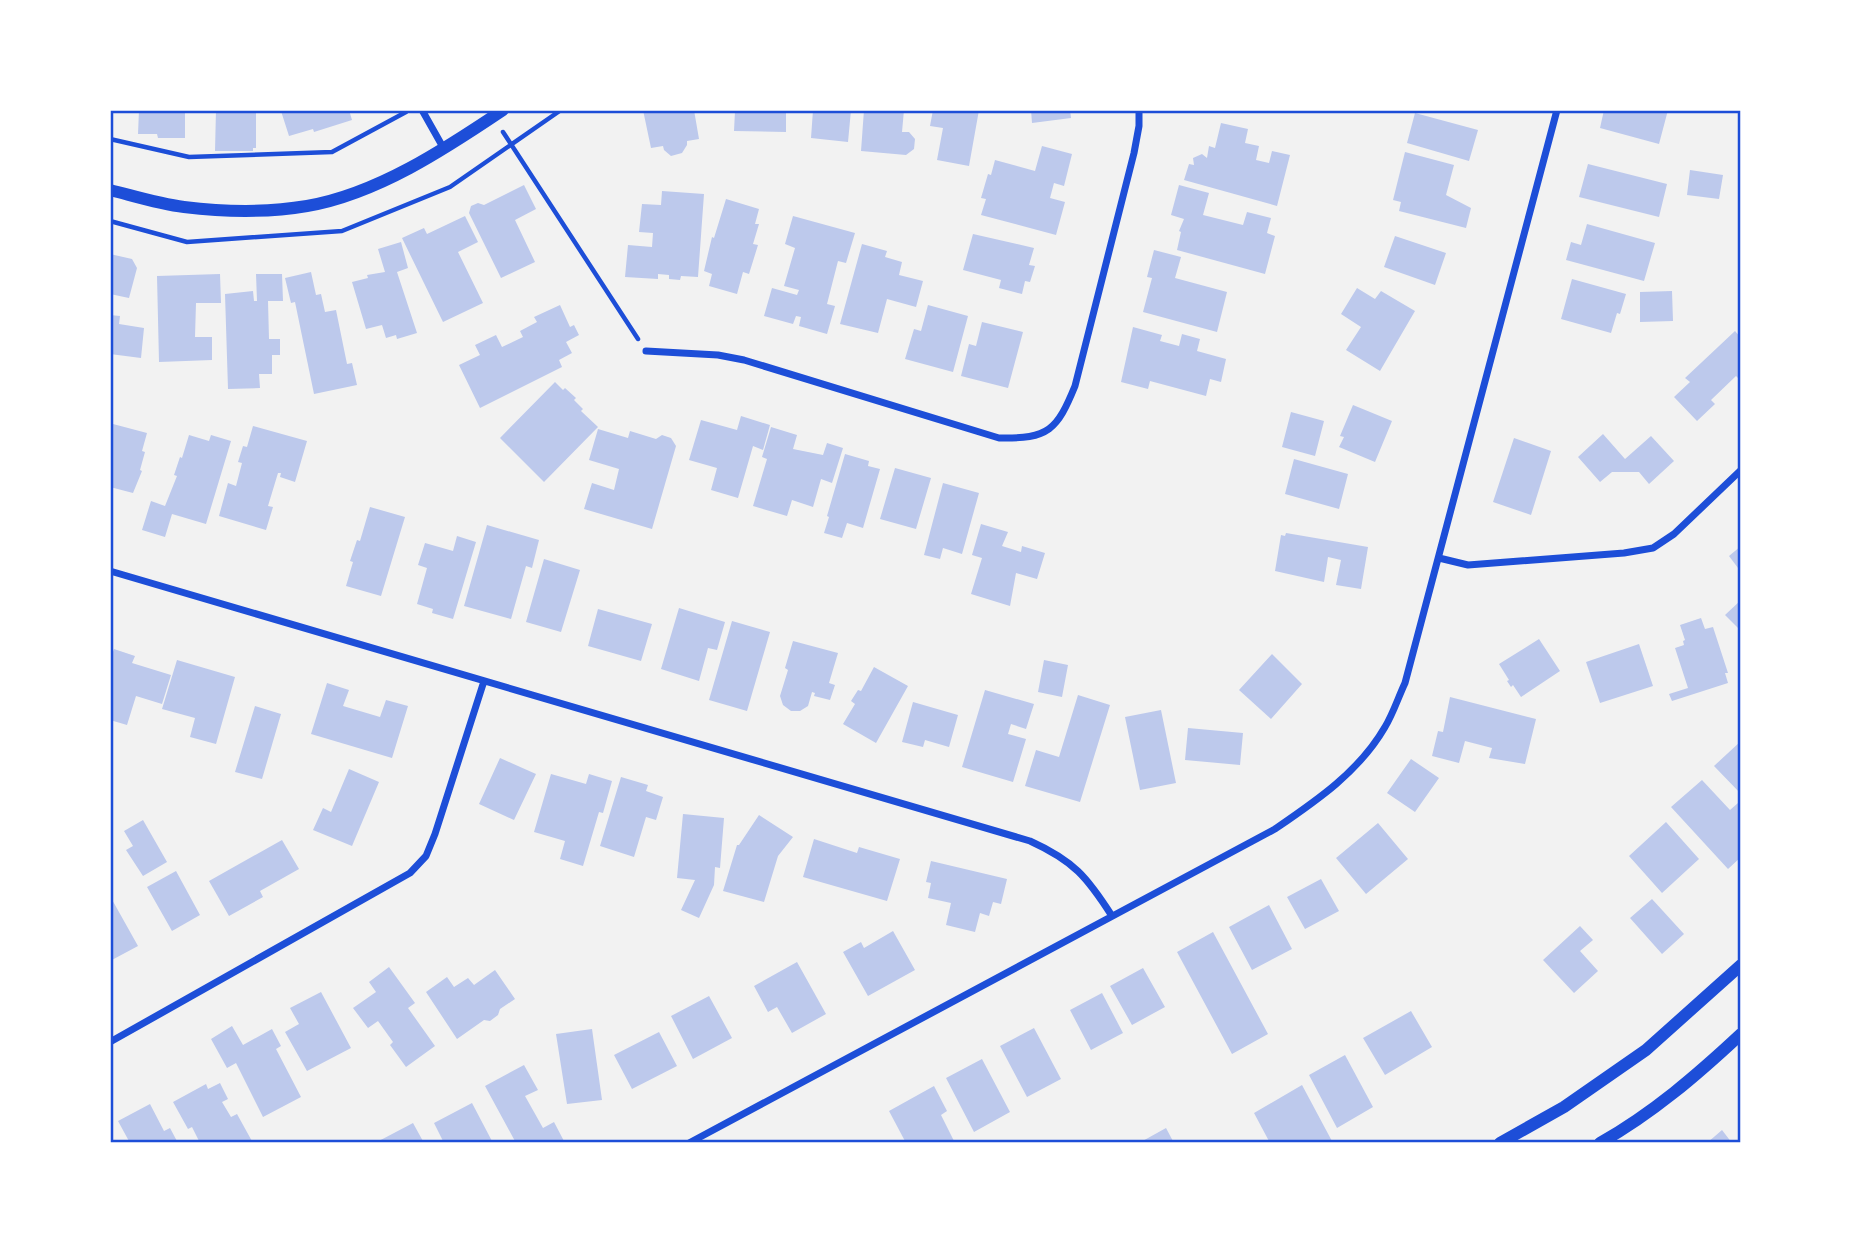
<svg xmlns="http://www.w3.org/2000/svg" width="1851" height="1253" viewBox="0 0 1851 1253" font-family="'Varela Round',sans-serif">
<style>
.building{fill:#bdc9ec}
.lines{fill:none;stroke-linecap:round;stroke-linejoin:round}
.path{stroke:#1d4ed8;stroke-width:4.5}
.minor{stroke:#1d4ed8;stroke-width:7}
.tertiary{stroke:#1d4ed8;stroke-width:12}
.neatline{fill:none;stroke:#1d4ed8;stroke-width:2.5}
</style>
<rect width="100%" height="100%" fill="#f2f2f2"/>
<!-- building -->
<path class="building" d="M139 110 185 112V138H158L157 134H138Z
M216 110H256V148H253V151H215Z
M349 110 352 120 314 132 313 129 289 136 281 111Z
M643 110H694L699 139 687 141V145L682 153 671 156 664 150 663 146 651 148Z
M786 110V132L734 131 735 111Z
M813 110H851L848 142 811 138Z
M864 110H904L902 132H909L915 139 914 149 906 155 861 151Z
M933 110H979L969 166 937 160 943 128 930 126Z
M1031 110H1070L1071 118 1032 123Z
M1604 110H1668L1659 144 1600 128Z
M1415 113 1478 130 1469 161 1407 143Z
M1221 123 1248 129 1245 143 1259 146 1256 160 1269 163 1272 151 1290 155 1277 206 1184 180 1189 164 1194 165 1193 158 1202 154 1207 158 1209 146 1215 148Z
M1042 146 1072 154 1064 186 1054 183 1050 198 1065 202 1056 235 981 215 986 199 981 198 988 174 991 175 995 160 1035 171Z
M1405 152 1454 165 1446 195 1471 208 1466 228 1399 211 1401 202 1393 200Z
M1588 164 1667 184 1659 217 1579 197Z
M1690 170 1723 175 1719 199 1687 195Z
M524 185 536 209 515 220 535 262 501 278 469 213 471 206 478 203 484 205Z
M1179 185 1209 193 1203 215 1243 225 1247 212 1271 218 1267 233 1275 236 1265 274 1177 250 1181 232 1179 231 1184 219 1171 215Z
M662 191 704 194 698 277 681 276 680 280 669 279V275L658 274V279L625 277 628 245 652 247 653 233 639 232 642 204 661 205Z
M726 199 759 209 755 224H759L753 244 758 245 749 274 743 272 737 294 709 286 712 274 704 271 712 237 714 238Z
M465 216 478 242 458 252 483 303 443 322 402 238 424 228 427 234Z
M793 216 855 233 846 263 838 261 827 304 835 306 827 334 799 326 801 317 796 316 793 324 764 316 772 288 797 295 799 290 784 286 795 248 785 244Z
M1587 224 1655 243 1644 281 1566 260 1571 242 1581 245Z
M973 234 1034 248 1029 265 1035 266 1030 282 1025 281 1022 294 999 288 1001 280 963 270Z
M1395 236 1446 253 1435 285 1384 267Z
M401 242 408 268 397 272 417 333 397 339 396 335 386 338 382 325 366 329 352 282 368 278 367 275 385 272 378 249Z
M862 244 887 251 885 257 902 262 899 275 923 281 916 307 887 299 878 333 840 324Z
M1154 250 1181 257 1175 278 1227 292 1217 332 1143 312 1152 278 1147 277Z
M110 254 132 259 137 268 129 298 110 294Z
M311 272 316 295 321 294 325 312 336 310 347 364 352 363 357 385 314 394 295 302 291 303 285 278Z
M220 274 221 303H196L195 337H212V360L159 362 157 276Z
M256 274H282L283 301H268L269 339H280V355H272V374H259L260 388 228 389 225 294 253 291 254 301H257Z
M1572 279 1626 294 1620 314 1617 313 1611 333 1561 319Z
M1357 288 1375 299 1381 291 1415 311 1380 371 1346 350 1361 327 1341 314Z
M1672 291 1673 321 1640 322V292Z
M560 305 570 327 574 325 579 335 566 342 572 353 559 360 562 367 480 408 459 365 480 355 475 345 496 335 502 347 523 337 520 331 537 322 534 317Z
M928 305 968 316 953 372 905 359 914 329 921 331Z
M110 315 120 316 119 324 144 328 141 358 110 354Z
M982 322 1023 332 1008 388 961 376 969 344 976 346Z
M1133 327 1162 335 1160 341 1179 346 1182 334 1200 339 1197 351 1226 359 1221 382 1210 379 1206 396 1150 381 1148 389 1121 382Z
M1735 331 1741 338V381L1736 376 1711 400 1715 404 1697 421 1674 397 1690 382 1685 378Z
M555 382 563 390 565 388 576 398 574 400 583 409 581 411 598 427 544 482 500 438Z
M1353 405 1392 421 1375 462 1339 447 1344 437 1340 436Z
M1291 412 1324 421 1315 456 1282 447Z
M741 416 770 425 763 450 753 446 738 498 711 490 717 468 689 460 701 420 737 430Z
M113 424 147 433 142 451 145 452 140 470 142 471 133 493 110 487V434Z
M253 426 307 441 295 482 280 477 281 473H278L268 506 273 507 266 530 219 516 228 483 236 486 242 463 238 462 243 446 247 447Z
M771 427 797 435 793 449 823 455 827 443 843 448 832 483 821 479 813 507 792 500 787 516 753 506 767 459 762 457Z
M598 429 628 438 630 431 656 439 662 435 671 438 676 446 652 529 584 509 592 483 614 490 619 469 589 460Z
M1603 434 1625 459 1651 436 1674 461 1649 484 1639 472H1612L1600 482 1578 457Z
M189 435 209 441 211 435 231 441 206 524 172 514 165 537 142 530 151 501 165 506 177 476 174 475 180 457 182 458Z
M1514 438 1551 451 1531 515 1493 502Z
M845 454 869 461 868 466 880 469 863 528 847 523 842 538 824 533 829 517 827 516Z
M1294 459 1348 474 1339 509 1285 494Z
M895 468 931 478 916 529 880 519Z
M943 483 979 493 962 554 943 548 940 559 924 555Z
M370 507 405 517 381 596 346 586 353 562 350 561 357 540 360 541Z
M981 524 1008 532 1002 546 1021 552 1022 546 1045 553 1037 579 1016 573 1010 606 971 594 982 558 972 555Z
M487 525 539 540 532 568 526 566 511 619 464 606Z
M1286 533 1368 547 1361 589 1336 585 1341 560 1328 557 1324 582 1275 571 1281 535 1285 536Z
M457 536 476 542 453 619 432 613 433 609 417 604 427 568 418 565 425 543 453 551Z
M1741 546V572L1729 556Z
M544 559 580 570 561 632 526 622Z
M1741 600V631L1725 615Z
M679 608 725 622 717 650 708 648 699 681 661 669Z
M598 609 652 624 641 661 588 646Z
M1701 618 1705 629 1713 627 1728 673H1725L1728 683 1672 701 1669 694 1688 688 1675 648 1684 645 1683 641 1685 640 1680 625Z
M732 621 770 632 747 711 709 700Z
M1539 639 1560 671 1521 697 1513 685 1511 687 1507 681 1509 680 1499 664Z
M793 641 838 653 829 683 835 685 830 700 814 696 815 693 812 692 808 706 800 711H791L783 705 780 696 788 670 785 668Z
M1639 644 1653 686 1600 703 1586 662Z
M114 649 135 656 132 663 171 675 162 704 136 696 127 725 110 720V660Z
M1272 654 1302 684 1271 719 1239 690Z
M177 660 235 677 216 744 190 737 195 718 162 709Z
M1044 660 1068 665 1062 697 1038 692Z
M874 667 908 686 876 743 843 724 855 704 851 701 858 690 861 691Z
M327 683 349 690 343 706 380 717 386 700 408 706 392 758 311 734Z
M985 690 1034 704 1026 729 1011 724 1008 734 1026 739 1013 782 962 767Z
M1078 695 1110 705 1080 802 1025 786 1036 750 1059 757Z
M1450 697 1536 719 1525 764 1489 758 1492 748 1465 741 1459 763 1432 756 1438 731 1443 732Z
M913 702 958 715 949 747 925 740 923 747 902 742Z
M255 706 281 714 262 779 235 772Z
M1161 710 1176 783 1140 790 1125 717Z
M1188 728 1243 733 1240 765 1185 760Z
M1741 741V794L1714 766Z
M500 758 536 774 514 820 479 804Z
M1411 759 1439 778 1415 812 1387 793Z
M349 769 379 782 352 846 313 830 323 808 331 812Z
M551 774 586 784 589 774 612 781 603 813 599 812 583 866 560 859 565 841 534 832Z
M621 777 648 785 646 791 663 797 656 820 646 817 634 857 600 846Z
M1702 780 1730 810 1738 803 1741 806V857L1728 869 1671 807Z
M683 814 724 818 720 868 715 867 714 885 699 918 681 910 695 880 677 878Z
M759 815 793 837 778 856 764 902 723 891 737 845H739Z
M143 820 167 862 143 876 126 850 133 846 124 831Z
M1666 822 1699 859 1662 893 1629 856Z
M1378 823 1408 859 1366 894 1336 858Z
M814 839 857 853 859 847 900 859 887 901 803 877Z
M282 840 299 869 260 891 263 897 229 916 209 881Z
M931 861 1007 879 1001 904 993 902 989 916 980 913 975 932 946 925 951 903 928 898 931 883 926 882Z
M176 871 200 915 172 931 147 887Z
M1321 879 1339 911 1305 929 1287 897Z
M110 896 138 946 110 961Z
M1652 899 1684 934 1662 954 1630 918Z
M1269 905 1292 949 1252 970 1229 927Z
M1580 926 1593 940 1580 951 1598 971 1574 993 1543 960Z
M893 931 915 970 868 996 843 952 861 942 864 948Z
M1213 932 1268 1034 1232 1054 1177 952Z
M797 962 826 1014 792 1033 777 1007 768 1012 754 986Z
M389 967 415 1003 408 1008 435 1046 406 1067 390 1045 393 1042 378 1021 368 1028 353 1008 376 992 369 982Z
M1143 968 1165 1007 1132 1025 1110 986Z
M495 970 515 999 500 1009 498 1015 490 1021 484 1020 457 1039 426 992 447 977 454 987 468 978 474 985Z
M321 992 351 1048 307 1071 285 1032 299 1024 290 1008Z
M1102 993 1123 1033 1091 1050 1070 1010Z
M709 996 732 1038 693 1059 671 1016Z
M1411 1011 1432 1047 1385 1075 1363 1038Z
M232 1026 243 1045 272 1029 281 1046 276 1049 301 1097 263 1117 236 1063 227 1068 211 1039Z
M1034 1028 1061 1079 1027 1097 1000 1046Z
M592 1029 602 1100 567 1104 556 1034Z
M659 1032 677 1066 632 1089 614 1055Z
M1345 1055 1373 1107 1337 1128 1309 1075Z
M982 1059 1010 1112 974 1132 946 1078Z
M524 1065 538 1090 525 1096 543 1128 554 1122 565 1143H516L485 1086Z
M220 1083 228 1099 222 1102 231 1117 237 1114 253 1143 248 1140 243 1143H232L230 1140 226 1143H200L192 1127 188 1129 173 1102 206 1084 208 1089Z
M1302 1085 1333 1143H1270L1254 1113Z
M934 1086 947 1111 941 1115 955 1143H906L889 1111Z
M472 1103 493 1143H444L434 1123Z
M150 1104 164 1131 170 1128 178 1143H130L118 1121Z
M413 1123 424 1143H375Z
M1166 1128 1174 1143H1139Z
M1722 1130 1732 1143H1707Z"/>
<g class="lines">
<!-- path -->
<path class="path" d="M503 132 638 339
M110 139 189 157 332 152 406 112
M110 221 187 242 342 231 450 187 561 110"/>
<!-- minor -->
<path class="minor" d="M422 110 444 149
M646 351 718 355 744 360 999 438C1049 439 1057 430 1075 386L1134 153 1139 126V110
M1439 558 1468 565 1624 553 1653 548 1674 534 1741 470
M110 571 1030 841C1074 861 1087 877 1112 916
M110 1042 410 873 426 856 435 834 484 681
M689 1143 1275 829C1316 801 1359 772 1385 727 1393 714 1398 698 1405 683L1557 110"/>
<!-- tertiary -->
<path class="tertiary" d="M110 190C134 196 159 204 184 207 225 212 266 213 307 206 377 194 445 149 503 110
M1500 1143 1564 1107 1646 1050 1741 965
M1600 1143C1653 1113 1697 1075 1741 1034"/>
</g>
<!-- border -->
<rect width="1851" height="1253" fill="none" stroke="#ffffff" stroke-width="224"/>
<rect x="112" y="112" width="1627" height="1029" class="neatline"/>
</svg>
